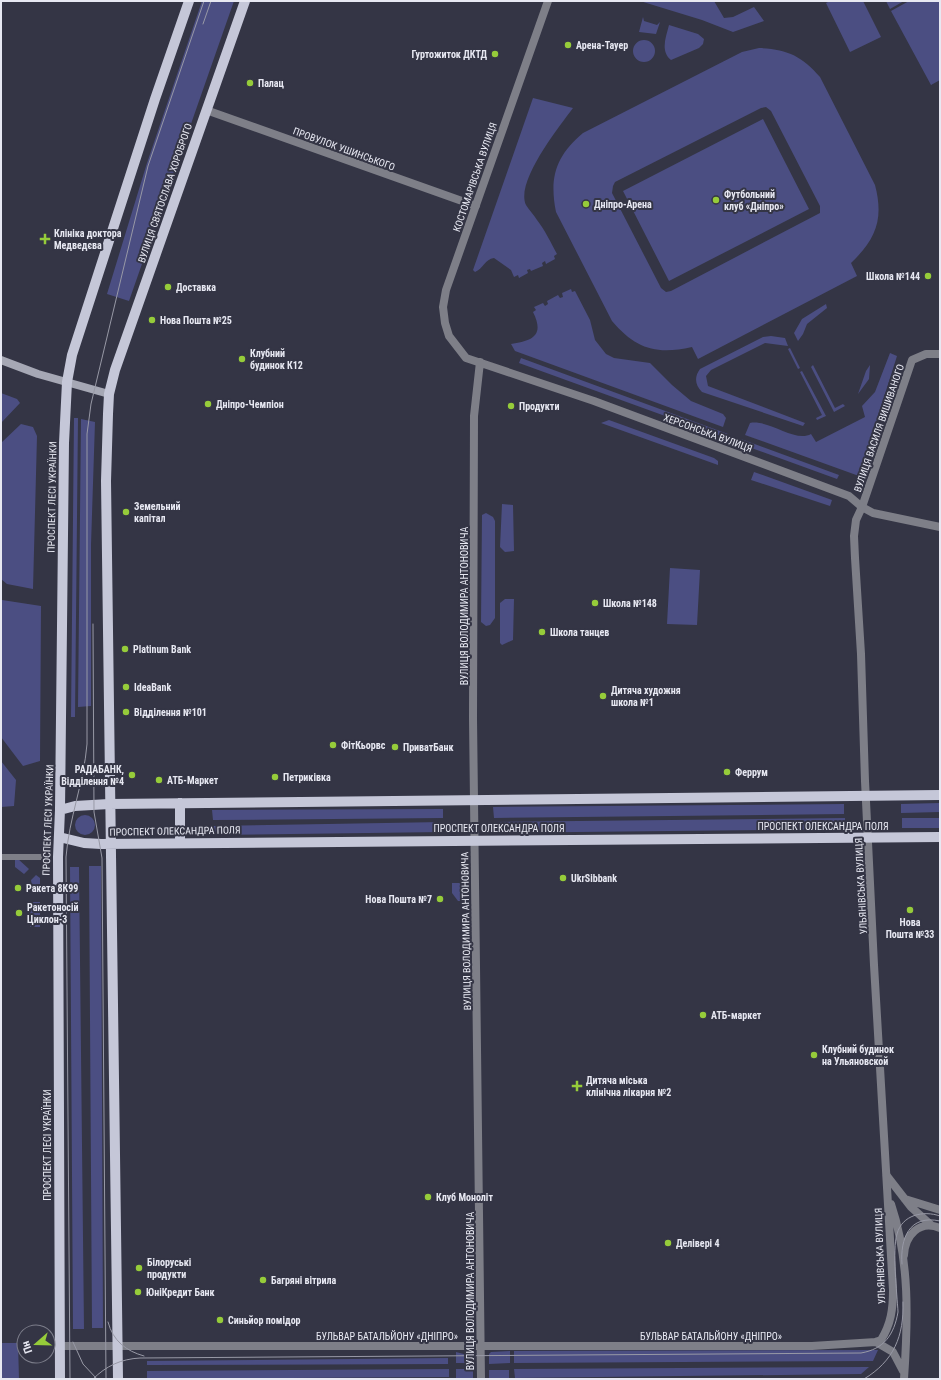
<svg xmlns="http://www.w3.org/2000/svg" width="941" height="1380" viewBox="0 0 941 1380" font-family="'Roboto Condensed',sans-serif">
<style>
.green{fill:#4b4e82;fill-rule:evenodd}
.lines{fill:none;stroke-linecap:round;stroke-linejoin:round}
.pedestrian{stroke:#7e7f88;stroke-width:6}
.minor{stroke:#7e7f88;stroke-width:8}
.tertiary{stroke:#7e7f88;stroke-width:8}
.secondary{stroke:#a6a8b5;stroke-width:8}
.primary{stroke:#c5c7d8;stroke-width:10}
.tram{stroke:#9899a6;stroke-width:1}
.poi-dot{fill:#96cc3a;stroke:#343545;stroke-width:1.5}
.labels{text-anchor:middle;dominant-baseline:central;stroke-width:4;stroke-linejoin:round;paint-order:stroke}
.poi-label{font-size:10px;font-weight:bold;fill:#e7e8f2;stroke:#343545;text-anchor:start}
.street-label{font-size:10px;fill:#e7e8f2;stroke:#343545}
</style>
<rect width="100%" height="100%" fill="#343545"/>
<!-- green -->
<path class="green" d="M202 1H234L129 301 107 294 147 163Z
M640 1H714L724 18 733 17 754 7 764 21 733 32 702 20Z
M830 1H863L881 37 850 52 826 3Z
M886 1H904L890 9Z
M909 1H940V80L931 85 891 11Z
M643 17 644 21 657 25 660 22 656 34 639 32Z
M669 25 698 34 704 39 703 44 699 48 671 60C660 51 666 37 669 25Z
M633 51a11 11 0 1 1 22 0a11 11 0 1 1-22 0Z
M759 48C787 49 802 56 820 77L875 185C884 219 876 239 851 263L857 276 698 359 692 347C656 355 636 349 612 321L556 212C549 177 556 156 583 133L742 52ZM766 107 771 111 820 206V213L671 291 666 292 661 288 612 193 613 186 615 182 761 108Z
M533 98 573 108C559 127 515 182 526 205 529 210 534 215 537 220 545 230 551 243 557 254L554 256 555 259 546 264 545 261 542 263 543 266 531 271 530 269 527 270 528 273 519 278 518 275 514 277 511 270 494 258C485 259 483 269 475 272L473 270Z
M763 119 809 209 669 281 623 191Z
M571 289 572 292 575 291 590 320 595 340 606 354 614 358 650 363 672 385 691 401 723 414 726 418 723 427 515 351 511 344C532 341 545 336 533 312L536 310 534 307 543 303 545 306 548 304 547 301 558 295 560 298 563 297 562 293Z
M826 304 827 308 807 324 803 334 798 341 794 333 802 319Z
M771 336 785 338 788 346 765 343 711 370 706 376 708 386 805 423 803 426 702 392C695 385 694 377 700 369L763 337Z
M790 348 800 368 798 369 788 349Z
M890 353 897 356 859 476 745 435 750 423C769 419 795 443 811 434L816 442 865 417 862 406 875 392Z
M521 358 728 434 723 437 519 363Z
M813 365 835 408 843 404 845 406 834 412 811 367Z
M870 365 869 379 858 394 866 371Z
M802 371 826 416 817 420 816 418 822 415 800 372Z
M1 393 17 399 20 403 1 423Z
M74 418H78L75 717H71Z
M81 419 95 422 91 545V706L78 707Z
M609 420 714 458 718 461V465L601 423Z
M21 424 33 427 37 436 33 589 7 584 1 579V443Z
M741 439 839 475 837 479 743 445Z
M754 472 832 500 830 506 751 480Z
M502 504 513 505 514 551 505 552 500 547Z
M486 513 493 517 495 521V618L490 625 486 626 481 622 482 515Z
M670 568 700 570 697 625 667 624Z
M505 599H514L513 640 502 645 500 643V603Z
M2 600 41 606 40 761 23 766 1 737Z
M1 761 16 780 14 806 1 807Z
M940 803V812L901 813V804Z
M844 804V814L494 818 493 807Z
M443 809V818L213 820 212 810Z
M75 825a10 10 0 1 1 20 0a10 10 0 1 1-20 0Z
M845 818V829L494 833V822Z
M902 818H940V828H902Z
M443 822V832L213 835V826Z
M18 859 29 869 24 874 15 867V860Z
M89 866H101L103 1328H92Z
M70 867H79L84 1329H73Z
M36 875 40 878V892L33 893 31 880Z
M452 883H466L465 901H458L452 893Z
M33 902H40V927H30V913Z
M1 1343H18L19 1379H1Z
M878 1350 873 1361 514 1363V1351Z
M510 1351V1363L489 1364V1354L491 1352Z
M456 1352 471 1356 473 1363H456Z
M448 1358V1364L147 1365V1361Z
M869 1367 861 1374 515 1378 514 1369Z
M449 1369V1377L147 1379V1371Z
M456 1369H473V1378H456Z
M489 1370H509V1378H489Z"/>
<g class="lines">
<!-- pedestrian -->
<path class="pedestrian" d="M1 857H44"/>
<!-- minor -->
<path class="minor" d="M940 354H926L912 360 862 507 873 513 940 527
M887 1176 911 1207 931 1225
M905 1199 940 1210
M904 1255C905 1236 919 1219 940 1228"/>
<!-- tertiary -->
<path class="tertiary" d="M206 110 476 206
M480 362 474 416 473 718 481 1379
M891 1204C910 1261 908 1320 904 1379
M876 1342 893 1352 903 1371
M60 1346H812L876 1342 881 1340C891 1324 893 1309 893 1290L874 965 865 781 861 654 855 558 854 536 856 520 862 507 849 496 594 401 466 358 449 336 445 323 443 307 446 290 548 1"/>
<!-- secondary -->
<path class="secondary" d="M1 360 38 374 109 394"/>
<!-- primary -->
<path class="primary" d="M60 810 75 806 109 804 940 795
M59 837 84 843 101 844 940 837
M180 843V803
M60 1379 58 857 60 810 64 443 67 382 72 355 155 99 189 1
M118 1379 106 481 108 414 109 394 115 370 245 1"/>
<!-- tram -->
<path class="tram" d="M203 24 211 1
M93 624 94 812 102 858 106 1379
M902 1264C900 1239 909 1214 940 1221
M108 1322C113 1341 126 1351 144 1356
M73 1342 83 1364 97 1379
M70 1379 66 857C69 818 84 782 87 744V434L91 404 148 166 204 1
M93 1379C106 1366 121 1359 140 1358L861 1353C884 1349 894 1335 898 1312 897 1293 892 1250 897 1234 902 1215 923 1210 940 1216
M864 1379C894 1361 904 1336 903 1302"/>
</g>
<!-- markers -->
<g class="poi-dot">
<circle cx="568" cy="45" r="4"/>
<circle cx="495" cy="54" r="4"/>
<circle cx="250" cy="83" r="4"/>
<circle cx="716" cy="200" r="4"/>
<circle cx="586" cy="204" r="4"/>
<path d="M43 233h4v4h4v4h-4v4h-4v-4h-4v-4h4z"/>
<circle cx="928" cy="276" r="4"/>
<circle cx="168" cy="287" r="4"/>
<circle cx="152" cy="320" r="4"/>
<circle cx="242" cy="359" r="4"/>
<circle cx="208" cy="404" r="4"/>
<circle cx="511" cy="406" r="4"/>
<circle cx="126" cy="512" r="4"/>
<circle cx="595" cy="603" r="4"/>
<circle cx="542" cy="632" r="4"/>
<circle cx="125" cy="649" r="4"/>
<circle cx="126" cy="687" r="4"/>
<circle cx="603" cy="696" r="4"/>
<circle cx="126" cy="712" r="4"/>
<circle cx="333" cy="745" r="4"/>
<circle cx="395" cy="747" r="4"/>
<circle cx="727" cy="772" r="4"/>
<circle cx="132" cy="775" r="4"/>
<circle cx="275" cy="777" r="4"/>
<circle cx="159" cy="780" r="4"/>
<circle cx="563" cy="878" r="4"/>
<circle cx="18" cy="888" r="4"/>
<circle cx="440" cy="899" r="4"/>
<circle cx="910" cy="910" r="4"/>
<circle cx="19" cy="913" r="4"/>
<circle cx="703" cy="1015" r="4"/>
<circle cx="814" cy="1055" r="4"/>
<path d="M575 1080h4v4h4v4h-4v4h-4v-4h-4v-4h4z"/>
<circle cx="428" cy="1197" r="4"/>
<circle cx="668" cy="1243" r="4"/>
<circle cx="139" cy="1268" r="4"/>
<circle cx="263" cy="1280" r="4"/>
<circle cx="138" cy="1292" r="4"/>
<circle cx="220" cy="1320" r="4"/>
</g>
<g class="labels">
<!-- poi labels -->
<g class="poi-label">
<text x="576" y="45">Арена-Тауер</text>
<text x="487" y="54" text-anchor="end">Гуртожиток ДКТД</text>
<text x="258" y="83">Палац</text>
<text x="724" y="194">Футбольний<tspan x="724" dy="12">клуб «Дніпро»</tspan></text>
<text x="594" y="204">Дніпро-Арена</text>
<text x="54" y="233">Клініка доктора<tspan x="54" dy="12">Медведєва</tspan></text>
<text x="920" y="276" text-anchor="end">Школа №144</text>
<text x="176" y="287">Доставка</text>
<text x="160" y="320">Нова Пошта №25</text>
<text x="250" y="353">Клубний<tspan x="250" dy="12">будинок К12</tspan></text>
<text x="216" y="404">Дніпро-Чемпіон</text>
<text x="519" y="406">Продукти</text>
<text x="134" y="506">Земельний<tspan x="134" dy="12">капітал</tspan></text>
<text x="603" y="603">Школа №148</text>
<text x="550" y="632">Школа танцев</text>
<text x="133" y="649">Platinum Bank</text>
<text x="134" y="687">IdeaBank</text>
<text x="611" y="690">Дитяча художня<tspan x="611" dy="12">школа №1</tspan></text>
<text x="134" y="712">Відділення №101</text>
<text x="341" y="745">ФiтКьорвс</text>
<text x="403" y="747">ПриватБанк</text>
<text x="124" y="769" text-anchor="end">РАДАБАНК,<tspan x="124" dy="12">Відділення №4</tspan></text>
<text x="735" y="772">Феррум</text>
<text x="283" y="777">Петриківка</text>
<text x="167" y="780">АТБ-Маркет</text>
<text x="571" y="878">UkrSibbank</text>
<text x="26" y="888">Ракета 8К99</text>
<text x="432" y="899" text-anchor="end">Нова Пошта №7</text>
<text x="27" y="907">Ракетоносій<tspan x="27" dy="12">Циклон-3</tspan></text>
<text x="910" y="922" text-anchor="middle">Нова<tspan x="910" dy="12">Пошта №33</tspan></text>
<text x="711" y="1015">АТБ-маркет</text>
<text x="822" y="1049">Клубний будинок<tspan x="822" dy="12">на Ульяновской</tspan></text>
<text x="586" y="1080">Дитяча міська<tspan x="586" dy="12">клінічна лікарня №2</tspan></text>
<text x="436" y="1197">Клуб Моноліт</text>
<text x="676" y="1243">Делівері 4</text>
<text x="147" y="1262">Білоруські<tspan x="147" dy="12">продукти</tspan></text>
<text x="271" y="1280">Багряні вітрила</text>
<text x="146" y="1292">ЮніКредит Банк</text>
<text x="228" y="1320">Синьйор помідор</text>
</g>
<!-- street labels -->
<g class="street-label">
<text transform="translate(344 149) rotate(20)">ПРОВУЛОК УШИНСЬКОГО</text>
<text transform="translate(475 177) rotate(-71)">КОСТОМАРІВСЬКА ВУЛИЦЯ</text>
<text transform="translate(165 193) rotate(-71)">ВУЛИЦЯ СВЯТОСЛАВА ХОРОБРОГО</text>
<text transform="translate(879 428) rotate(-71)">ВУЛИЦЯ ВАСИЛЯ ВИШИВАНОГО</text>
<text transform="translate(708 433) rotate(20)">ХЕРСОНСЬКА ВУЛИЦЯ</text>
<text transform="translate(52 497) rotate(-89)">ПРОСПЕКТ ЛЕСІ УКРАЇНКИ</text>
<text transform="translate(464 606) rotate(-90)">ВУЛИЦЯ ВОЛОДИМИРА АНТОНОВИЧА</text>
<text transform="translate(48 820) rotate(-88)">ПРОСПЕКТ ЛЕСІ УКРАЇНКИ</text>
<text x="823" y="826">ПРОСПЕКТ ОЛЕКСАНДРА ПОЛЯ</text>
<text x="499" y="828">ПРОСПЕКТ ОЛЕКСАНДРА ПОЛЯ</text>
<text transform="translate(175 831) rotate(-1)">ПРОСПЕКТ ОЛЕКСАНДРА ПОЛЯ</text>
<text transform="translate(861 886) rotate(-93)">УЛЬЯНІВСЬКА ВУЛИЦЯ</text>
<text transform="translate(466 931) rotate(-91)">ВУЛИЦЯ ВОЛОДИМИРА АНТОНОВИЧА</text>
<text transform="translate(47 1145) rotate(-90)">ПРОСПЕКТ ЛЕСІ УКРАЇНКИ</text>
<text transform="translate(880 1256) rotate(-92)">УЛЬЯНІВСЬКА ВУЛИЦЯ</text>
<text transform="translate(470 1291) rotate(-90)">ВУЛИЦЯ ВОЛОДИМИРА АНТОНОВИЧА</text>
<text x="387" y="1336">БУЛЬВАР БАТАЛЬЙОНУ «ДНІПРО»</text>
<text x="711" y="1336">БУЛЬВАР БАТАЛЬЙОНУ «ДНІПРО»</text>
</g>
</g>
<!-- border -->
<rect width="941" height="1380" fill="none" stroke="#e7e8f2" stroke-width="4"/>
<!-- north arrow -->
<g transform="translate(36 1344) rotate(250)"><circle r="19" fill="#343545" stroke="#7c7d8a"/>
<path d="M0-3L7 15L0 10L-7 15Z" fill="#96cc3a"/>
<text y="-6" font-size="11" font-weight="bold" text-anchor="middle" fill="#e7e8f2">Пн</text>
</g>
</svg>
